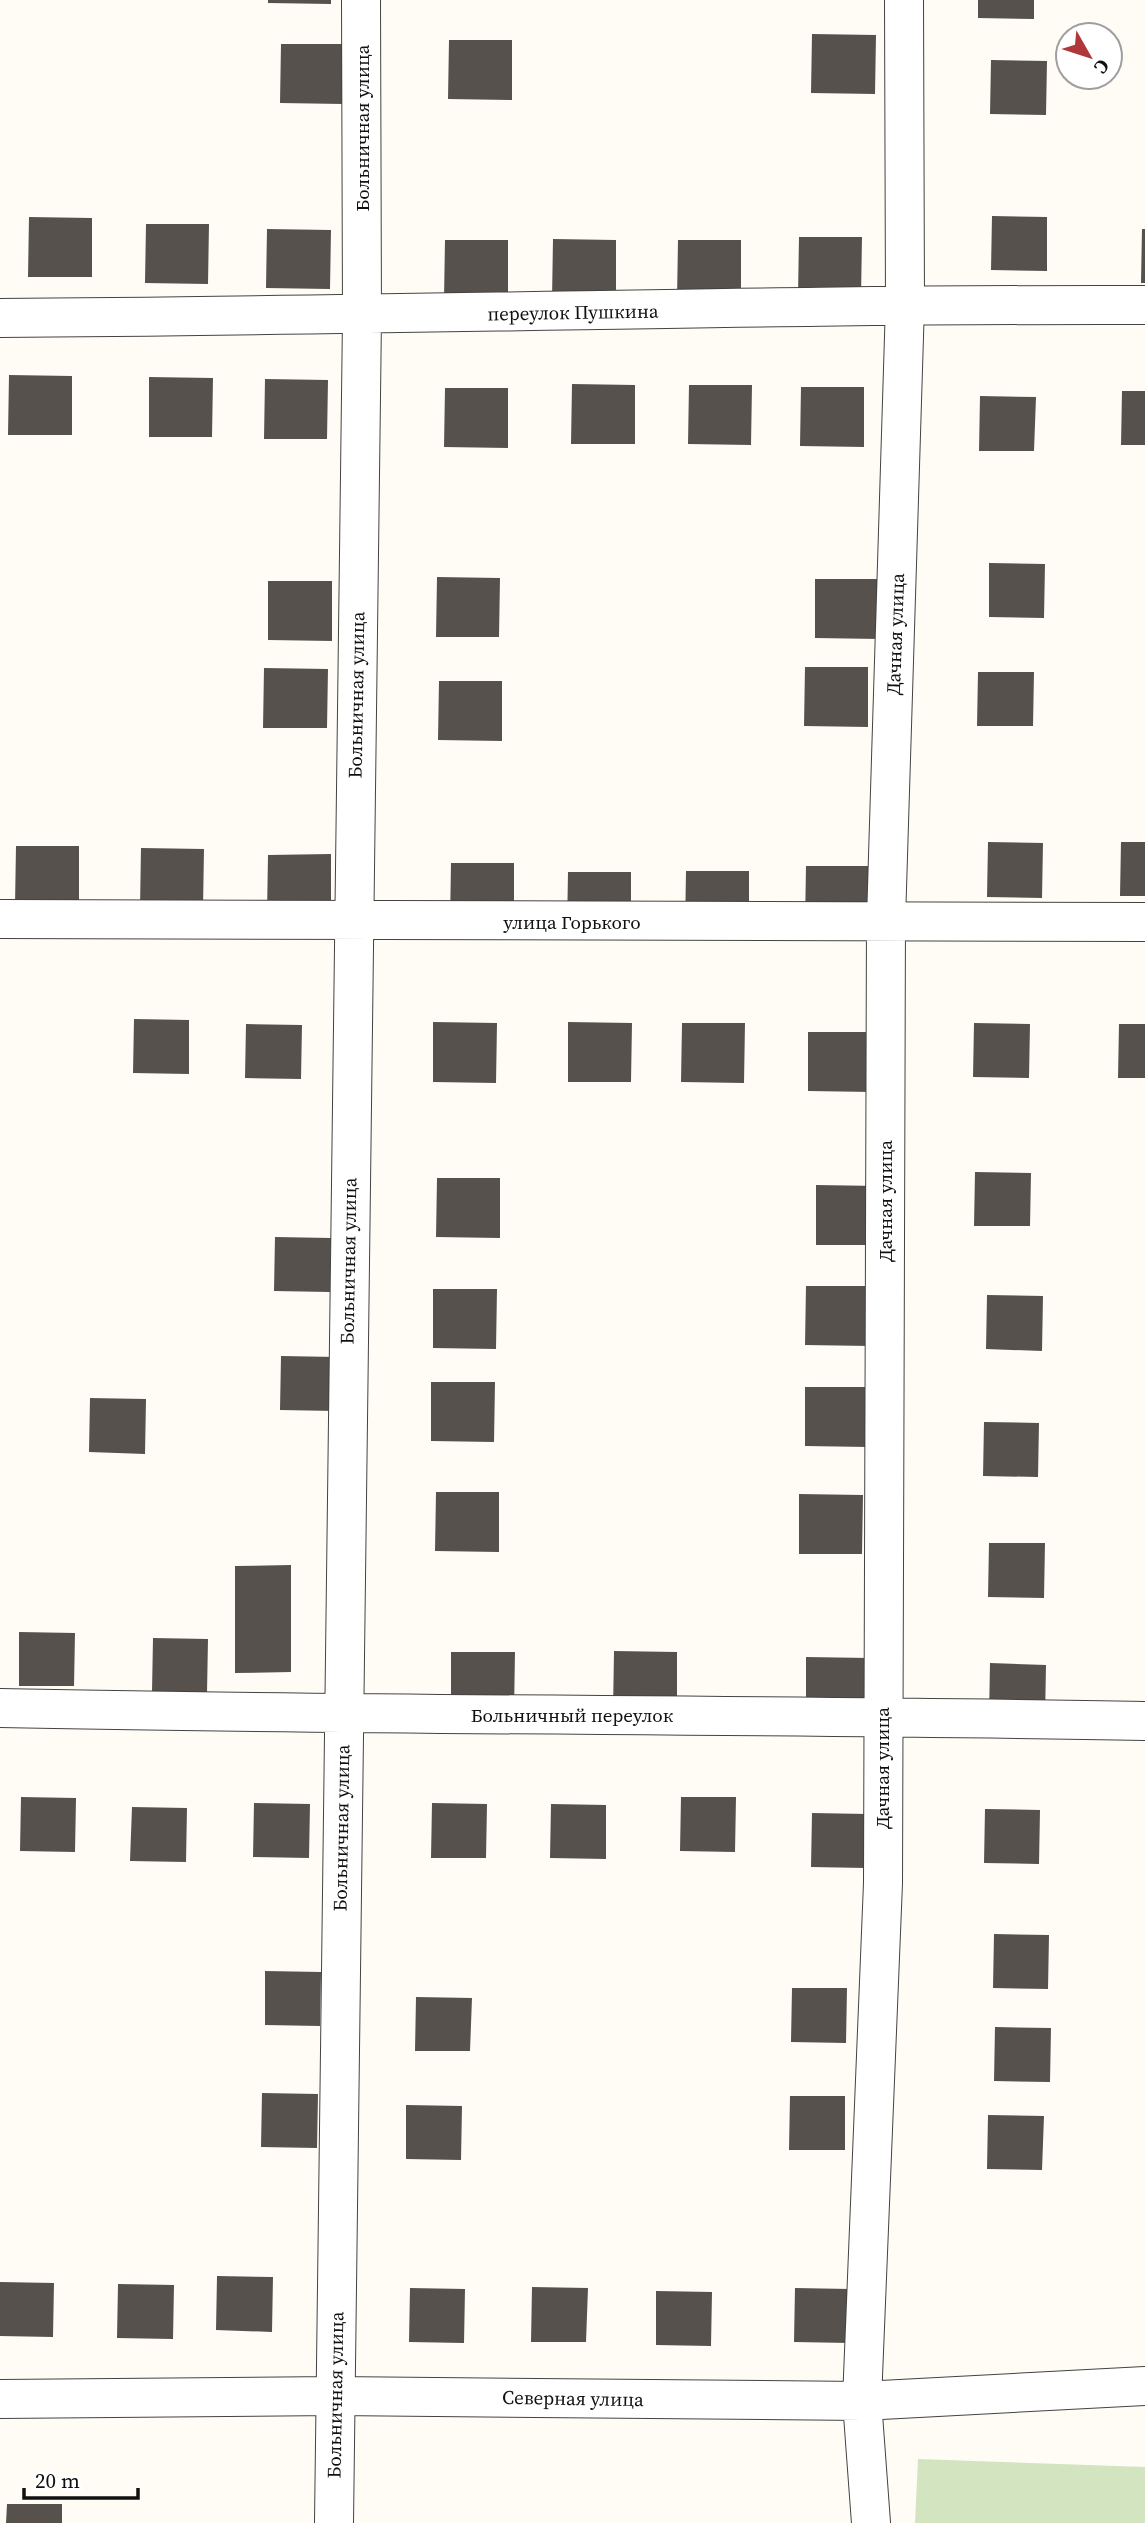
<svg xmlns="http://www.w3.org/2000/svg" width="1145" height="2523" viewBox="0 0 1145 2523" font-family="'Source Serif 4',serif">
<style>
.green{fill:#d2e5c0}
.building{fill:#57514d}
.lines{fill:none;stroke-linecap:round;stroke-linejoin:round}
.minor-casing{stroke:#434343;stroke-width:40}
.minor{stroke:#fff;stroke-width:38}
.labels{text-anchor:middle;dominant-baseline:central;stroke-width:7;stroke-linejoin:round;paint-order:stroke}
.street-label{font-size:19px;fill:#101010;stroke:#fff}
</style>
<rect width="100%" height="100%" fill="#fefcf4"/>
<!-- green -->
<path class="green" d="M918 2459 1145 2467V2523H915Z"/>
<!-- building -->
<path class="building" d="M268 0H331V4L268 3Z
M978 0H1034V19L978 18Z
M812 34 876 35 875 94 811 93Z
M449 40H512V100L448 99Z
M281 44H344L343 104 280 103Z
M991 60 1047 61 1046 115 990 114Z
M992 216 1047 217V271L991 270Z
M29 217 92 218V277H28Z
M146 224H209L208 284 145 283Z
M267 229 331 230 330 289 266 288Z
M1142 229H1145V283H1141Z
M799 237H862L861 297 798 296Z
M553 239 616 240V299H552Z
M445 240H508V300L444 299Z
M678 240H741V300L677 299Z
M9 375 72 376V435H8Z
M149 377 213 378 212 437H149Z
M265 379 328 380 327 439H264Z
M572 384 635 385V444H571Z
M689 385H752L751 445 688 444Z
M801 387H864V447L800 446Z
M445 388H508V448L444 447Z
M1122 391H1145V445H1121Z
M980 396 1036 397 1034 451H979Z
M989 563 1045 564 1044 618 989 617Z
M437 577 500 578 499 637H436Z
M815 579H879V639L815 638Z
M268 581H332V641L268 640Z
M805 667H868V727L804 726Z
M264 668 328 669 327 728H263Z
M978 672H1034L1033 726H977Z
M439 681H502V741L438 740Z
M988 842 1043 843 1042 898 987 897Z
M1121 842H1145V896H1120Z
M16 846H79V906L15 905Z
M141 848 204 849 203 908H140Z
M331 854V914H267L268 855Z
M451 863H514V923L450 922Z
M806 866H869V926L805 925Z
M686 871H749V930H685Z
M568 872H631V931H567Z
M134 1019 189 1020V1074L133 1073Z
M433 1022 497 1023 496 1083 433 1082Z
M568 1022 632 1023 631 1082H568Z
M682 1023H745L744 1083 681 1082Z
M974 1023 1030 1024 1029 1078 973 1077Z
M246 1024 302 1025 301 1079 245 1078Z
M1119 1024H1145V1078H1118Z
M808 1032H872V1092L808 1091Z
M975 1172 1031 1173 1030 1226H974Z
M437 1178H500V1238L436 1237Z
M816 1185 880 1186 879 1245H816Z
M275 1237 331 1238 330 1292 274 1291Z
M806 1286H869V1346L805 1345Z
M433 1289H497L496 1349 433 1348Z
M987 1295 1043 1296 1042 1351 986 1349Z
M281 1356 337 1357 336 1411 280 1410Z
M431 1382H495L494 1442 431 1441Z
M805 1387H869L868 1447 805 1446Z
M90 1398 146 1399 145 1454 89 1452Z
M984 1422 1039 1423 1038 1477 983 1476Z
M436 1492H499V1552L435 1551Z
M799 1494 863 1495 862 1554H799Z
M989 1543H1045L1044 1598 988 1597Z
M291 1565V1672L235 1673V1566Z
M19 1632 75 1633 74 1686H19Z
M153 1638 208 1639 207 1693 152 1692Z
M614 1651 677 1652V1711H613Z
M451 1652H515L514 1712 451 1711Z
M806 1657 870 1658V1717H806Z
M990 1663 1046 1665 1045 1719 989 1718Z
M21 1797 76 1798 75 1852 20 1851Z
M681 1797H736L735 1852 680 1851Z
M254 1803 310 1804 309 1858 253 1857Z
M432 1803 487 1804 486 1858H431Z
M551 1804 606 1805V1859L550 1858Z
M132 1807 187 1808 186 1862 130 1861Z
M985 1809 1040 1810 1039 1864 984 1863Z
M812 1813 867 1814 866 1868 811 1867Z
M994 1934 1049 1935 1048 1989 993 1988Z
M265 1971 321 1972 320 2026 265 2025Z
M792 1988H847L846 2043 791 2042Z
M416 1997 472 1998 470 2051H415Z
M995 2027 1051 2028 1050 2082 994 2081Z
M262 2093 318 2094 317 2148 261 2147Z
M790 2096H845V2150H789Z
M406 2105 462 2106 461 2160 406 2159Z
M988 2115 1044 2116 1042 2170 987 2169Z
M217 2276 273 2277 272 2332 216 2330Z
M0 2282 54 2283 53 2337 0 2336Z
M118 2284 174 2285 173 2339 117 2338Z
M532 2287 588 2288 586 2342H531Z
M410 2288 465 2289 464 2343 409 2342Z
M795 2288 850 2289V2343L794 2342Z
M656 2291 712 2292 711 2346 656 2345Z
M7 2504H62V2523H6Z"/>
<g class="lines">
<!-- minor casing -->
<g class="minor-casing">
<path id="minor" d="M0 318C382 316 763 304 1145 305
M0 919 1145 922
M0 1708C382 1716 763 1714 1145 1721
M0 2399 335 2396 862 2401 1145 2386
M334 2523 362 317 361 0
M871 2523 862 2401 883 1883 886 921 905 304 904 0"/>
</g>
<!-- minor -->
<use href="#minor" class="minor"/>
</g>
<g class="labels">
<!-- street labels -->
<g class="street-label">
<text transform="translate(362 128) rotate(-90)">Больничная улица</text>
<text transform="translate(573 312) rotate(-1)">переулок Пушкина</text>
<text transform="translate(895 634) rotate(-88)">Дачная улица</text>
<text transform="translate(356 695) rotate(-89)">Больничная улица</text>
<text x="572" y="922">улица Горького</text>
<text transform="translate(885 1201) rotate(-90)">Дачная улица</text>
<text transform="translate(348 1261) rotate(-89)">Больничная улица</text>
<text x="572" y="1715">Больничный переулок</text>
<text transform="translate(882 1768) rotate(-90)">Дачная улица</text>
<text transform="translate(341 1828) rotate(-89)">Больничная улица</text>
<text transform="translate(335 2395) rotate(-89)">Больничная улица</text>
<text transform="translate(573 2398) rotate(1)">Северная улица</text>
</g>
</g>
<!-- north arrow -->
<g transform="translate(1089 56) rotate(129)"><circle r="33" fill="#ffffff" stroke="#9f9f9f" stroke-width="2"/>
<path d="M0-5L12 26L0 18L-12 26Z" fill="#b03739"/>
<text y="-10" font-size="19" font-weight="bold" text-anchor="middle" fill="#101010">С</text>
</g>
<!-- scale -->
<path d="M24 2488v10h114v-10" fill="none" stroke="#101010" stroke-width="3.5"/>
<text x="35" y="2488" font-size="21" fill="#101010" stroke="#ffffff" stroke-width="5" paint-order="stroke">20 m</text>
</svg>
